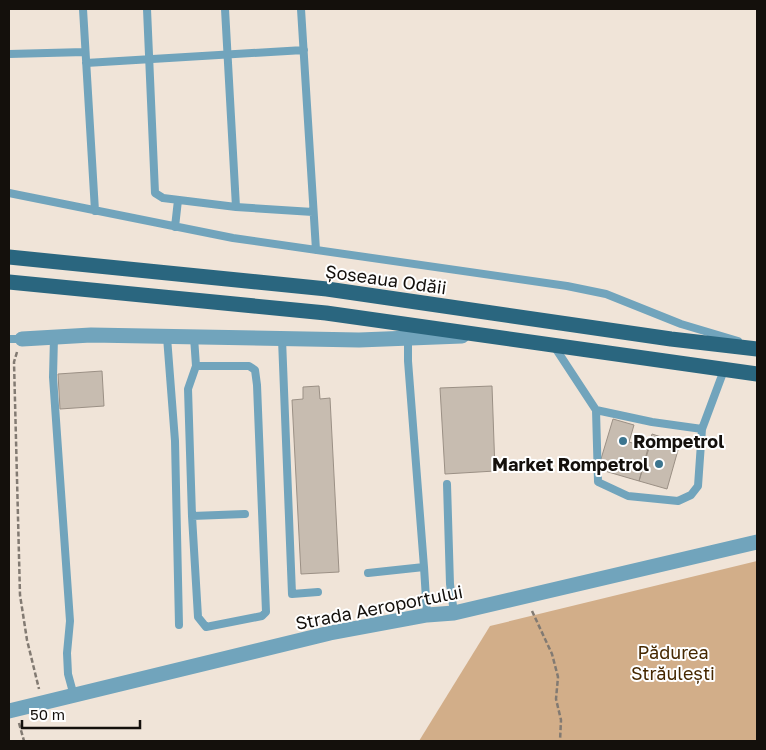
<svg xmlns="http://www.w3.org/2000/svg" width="766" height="750" viewBox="0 0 766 750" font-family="'Golos Text',sans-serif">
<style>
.green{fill:#d2ae89}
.building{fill:#c7bcb0;stroke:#9b9085}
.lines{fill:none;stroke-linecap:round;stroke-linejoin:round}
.path{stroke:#827a72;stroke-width:2.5;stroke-dasharray:5 2.5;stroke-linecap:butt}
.lane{stroke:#71a4bc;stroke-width:8}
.street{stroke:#71a4bc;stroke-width:15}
.primary{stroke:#2a667f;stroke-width:15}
.poi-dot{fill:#3c758f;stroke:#fff;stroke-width:2}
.labels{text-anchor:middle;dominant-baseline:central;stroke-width:4;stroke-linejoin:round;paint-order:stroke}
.street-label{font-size:18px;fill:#14100c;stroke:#fff}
.poi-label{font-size:18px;font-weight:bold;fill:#14100c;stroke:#fff;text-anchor:start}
.park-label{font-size:18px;fill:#462800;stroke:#fff}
</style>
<rect width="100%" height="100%" fill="#f0e4d8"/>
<!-- green -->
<path class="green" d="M757 561V741H419L490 626Z"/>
<!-- building -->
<path class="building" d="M102 371 104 406 60 409 58 374Z
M319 386 320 399 330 398 339 572 301 574 292 400 303 399V387Z
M492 386 495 471 445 474 440 388Z
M613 419 634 425 629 442 649 448 639 481 598 469Z
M652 434 680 443 667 489 639 481Z"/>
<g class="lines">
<!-- path -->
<path class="path" d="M17 352 14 362 20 595 27 640 39 689
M532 611 552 654 558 677 556 699 561 720 560 741
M19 723 24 741"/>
<!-- lane -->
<path class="lane" d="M83 9 95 211
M147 9 155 193 163 198 236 207 313 212
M225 9 236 207
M301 9 316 250
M9 54 85 52
M86 63 304 50
M9 193 233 238 567 286 606 294 681 324 738 341
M175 227 178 200
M54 337 53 377 70 621 67 653 68 674 74 696
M167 337 175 441 179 625
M194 337 196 366 188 389 192 516 198 617 206 627 262 616 266 612 257 385 255 370 249 366H196
M9 339H22
M282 339 292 594 318 592
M554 346 596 410 652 422 702 429 724 370
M596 410 598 482 628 496 678 501 691 495 698 486 702 429
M447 484 450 584 454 613
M192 516 245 514
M424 567 427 615
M368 573 424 567 408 361V338"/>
<!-- street -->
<path class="street" d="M22 339 91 335 359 340 462 336
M9 711 330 633 427 615 454 613 757 542"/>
<!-- primary -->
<path class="primary" d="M9 257 327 289 671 339 757 349
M9 282 326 313 757 374"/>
</g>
<!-- markers -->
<g class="poi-dot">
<circle cx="623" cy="441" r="5"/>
<circle cx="659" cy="464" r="5"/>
</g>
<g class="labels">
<!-- street labels -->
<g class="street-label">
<text transform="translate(386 279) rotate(8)">Șoseaua Odăii</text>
<text transform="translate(379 607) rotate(-11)">Strada Aeroportului</text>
</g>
<!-- poi labels -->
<g class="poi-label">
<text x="633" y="441">Rompetrol</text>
<text x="649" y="464" text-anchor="end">Market Rompetrol</text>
</g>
<!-- park labels -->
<g class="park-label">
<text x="673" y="652">Pădurea<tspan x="673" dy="21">Străulești</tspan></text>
</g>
</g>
<!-- border -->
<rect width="766" height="750" fill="none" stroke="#14100c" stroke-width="20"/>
<!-- scale -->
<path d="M22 720v8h118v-8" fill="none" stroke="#14100c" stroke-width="2.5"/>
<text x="30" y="720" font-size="15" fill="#14100c" stroke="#ffffff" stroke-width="4" paint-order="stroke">50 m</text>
</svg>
